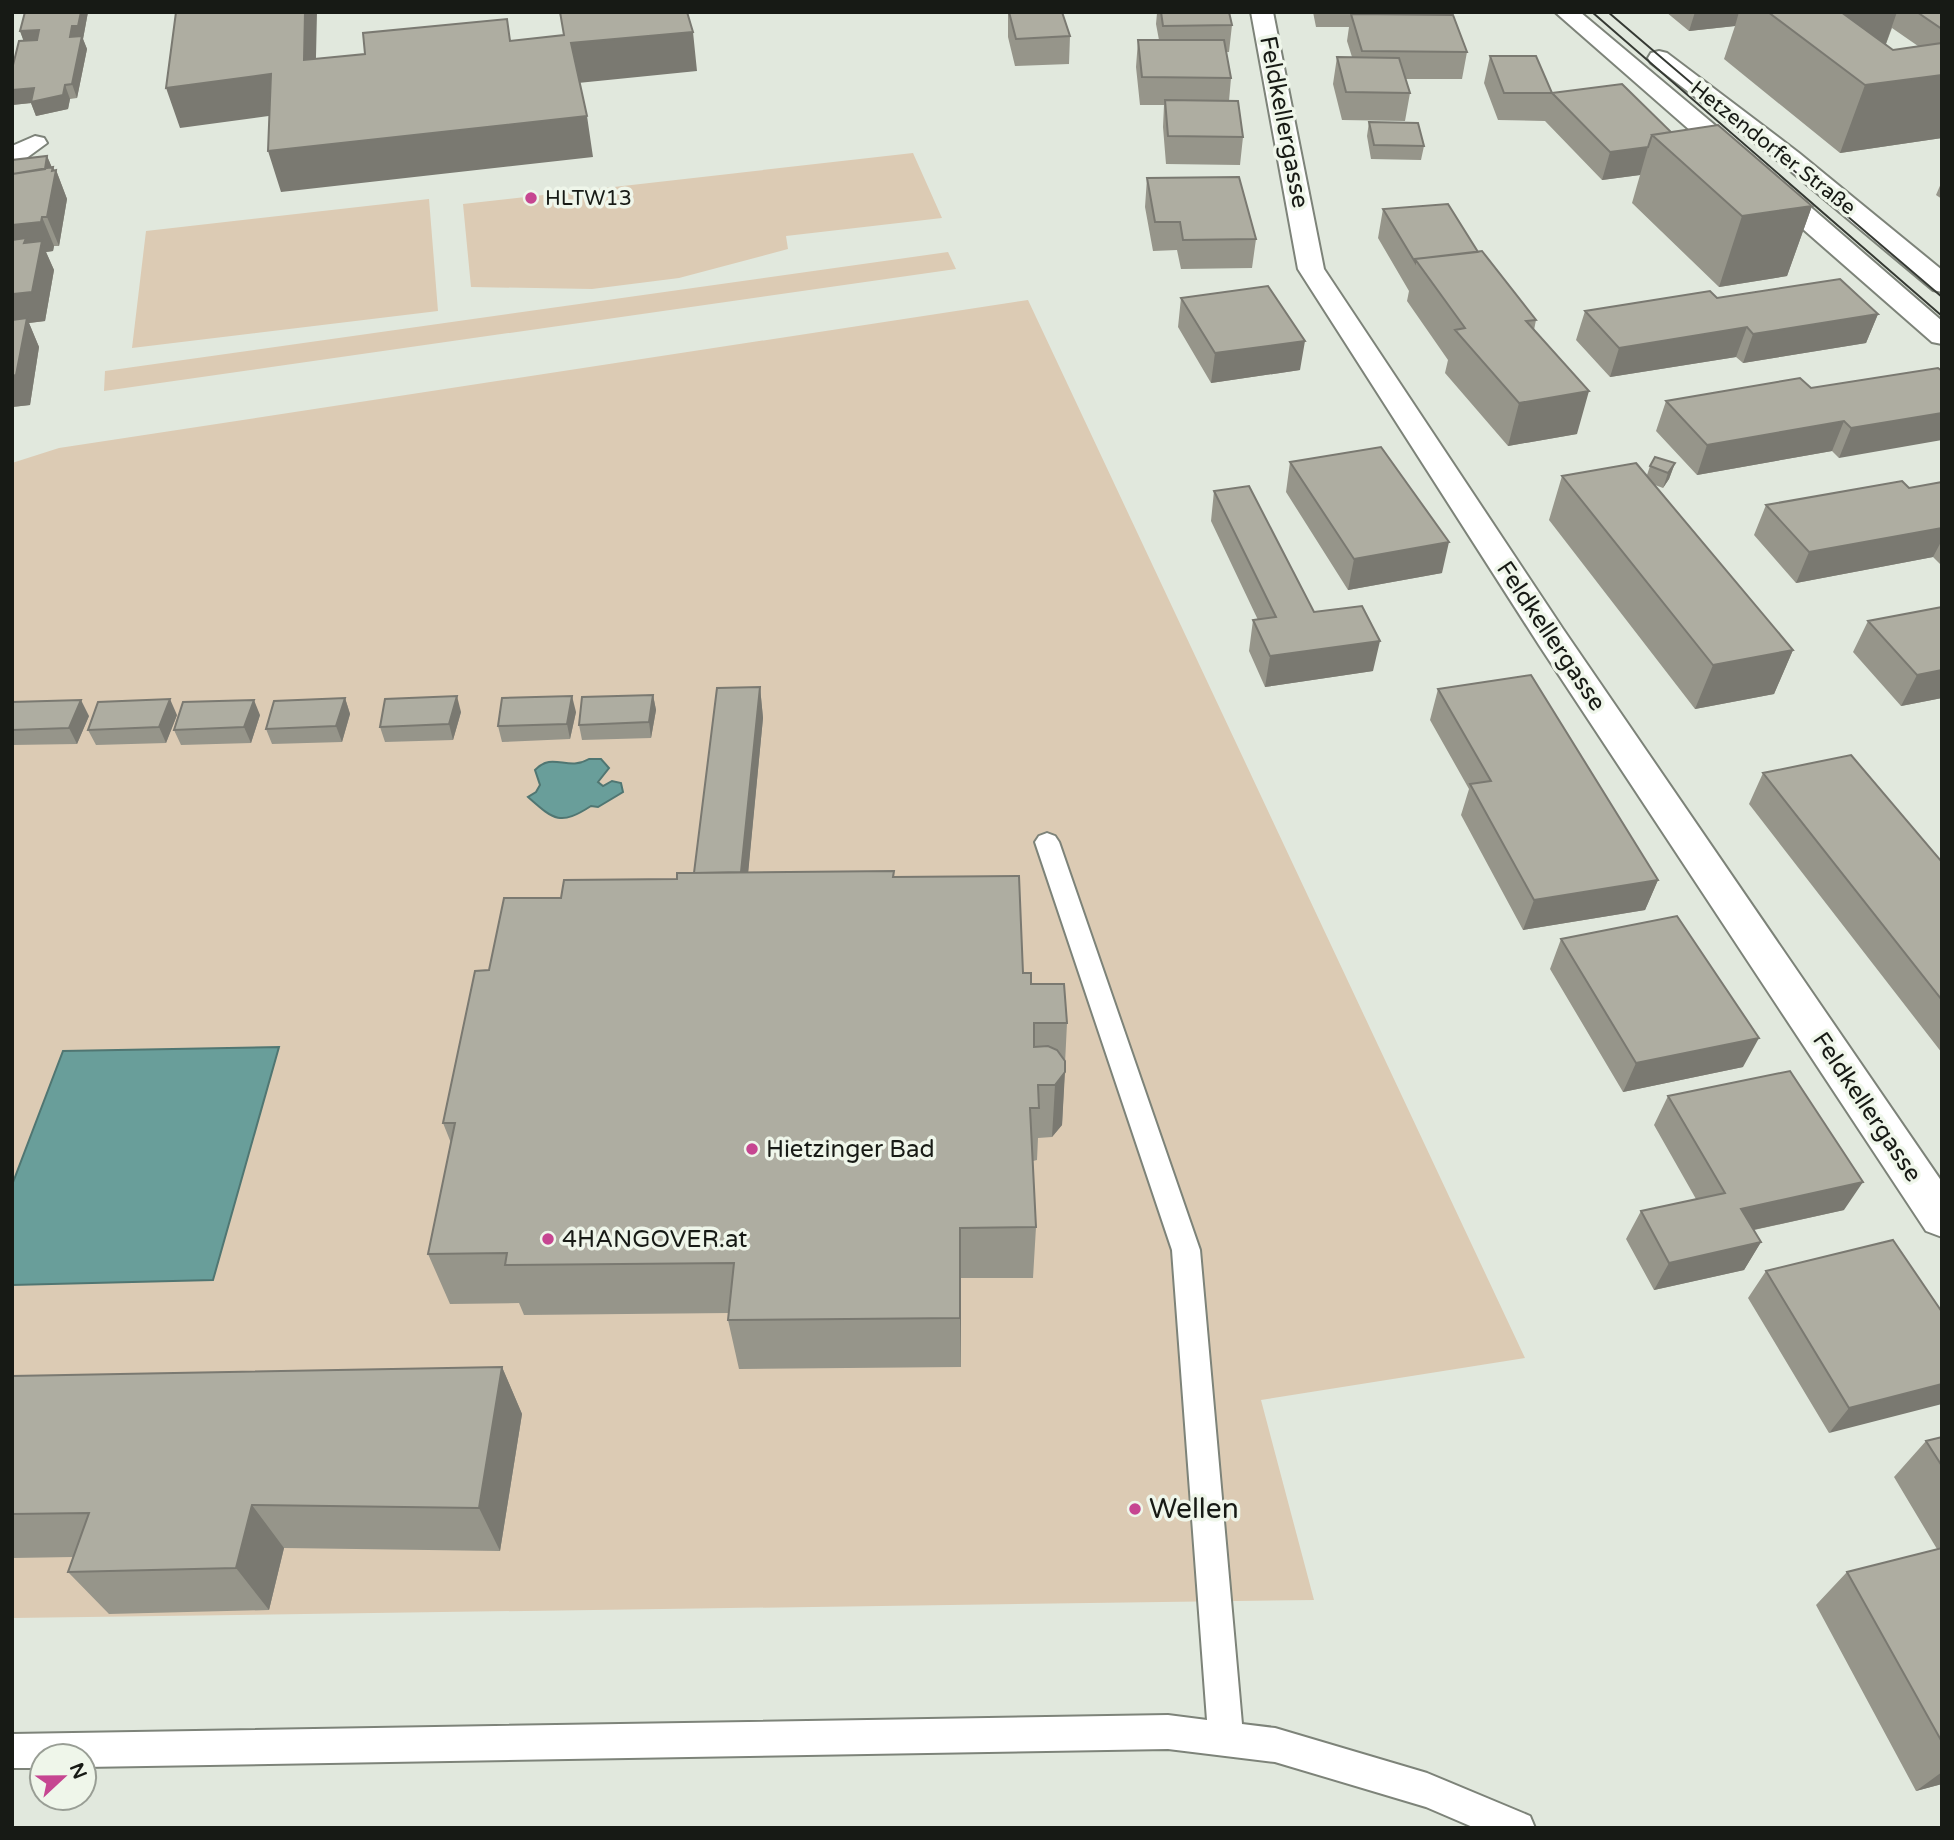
<svg xmlns="http://www.w3.org/2000/svg" width="1954" height="1840" viewBox="0 0 1954 1840" font-family="'Varela Round',sans-serif">
<style>
.green{fill:#dccbb4}
.water{fill:#699e9a;stroke:#507672;stroke-width:2}
.lines{fill:none;stroke-linecap:round;stroke-linejoin:round}
.lane-casing{stroke:#7d8379;stroke-width:4}
.street-casing{stroke:#7d8379;stroke-width:4}
.secondary-casing{stroke:#7d8379;stroke-width:4}
.lane{fill:#fff;fill-rule:evenodd}
.street{fill:#fff;fill-rule:evenodd}
.secondary{fill:#fff;fill-rule:evenodd}
.tram{stroke:#353933;stroke-width:2}
.wall{fill:#96958a;fill-rule:evenodd}
.shaded-wall{fill:#7a7971}
.building{fill:#aeada1;stroke:#7a7971;stroke-width:2}
.poi-dot{fill:#c64691;stroke:#eff6ea;stroke-width:2.5}
.labels{text-anchor:middle;dominant-baseline:central;stroke-width:7;stroke-linejoin:round;paint-order:stroke}
.far-street-label{font-size:21px;fill:#171a15;stroke:#eff6ea}
.far-poi-label{font-size:21px;fill:#171a15;stroke:#eff6ea;text-anchor:start}
.street-label{font-size:24px;fill:#171a15;stroke:#eff6ea}
.poi-label{font-size:24px;fill:#171a15;stroke:#eff6ea;text-anchor:start}
.near-poi-label{font-size:28px;fill:#171a15;stroke:#eff6ea;text-anchor:start}
</style>
<rect width="100%" height="100%" fill="#e1e8dd"/>
<!-- green -->
<path class="green" d="M913 153 942 218 786 236 788 249 679 278 592 289 471 287 463 204Z
M429 199 438 311 132 348 146 231Z
M948 252 956 269 104 391 105 371Z
M1028 300 1525 1358 1261 1400 1314 1600 12 1618V463L59 448Z"/>
<!-- water -->
<path class="water" d="M589 759H601L609 768 598 782 603 786 612 781 621 783 623 792 598 807 591 806C560 826 554 820 528 797L536 792 540 785 535 770C553 751 567 772 589 759Z
M279 1047 213 1280 12 1285V1185L63 1051Z"/>
<g class="lines">
<!-- lane casing -->
<g class="lane-casing">
<path id="lane" d="M1047 833 1055 836 1059 842 1200 1250 1242 1724 1275 1728 1427 1773 1530 1816 1535 1828H1475L1426 1807 1275 1762 1168 1749 84 1767V1756H42V1768H12V1734L1168 1715 1207 1720 1172 1250 1035 842 1039 836Z"/>
</g>
<!-- street casing -->
<g class="street-casing">
<path id="street" d="M1251 12H1273L1324 269 1563 629 1942 1182V1237L1926 1231 1539 645 1298 269Z
M35 136 44 138 47 143 21 162 12 164V146Z"/>
</g>
<!-- secondary casing -->
<g class="secondary-casing">
<path id="secondary" d="M1555 12H1580L1754 158 1942 321V344L1932 342Z
M1659 51 1667 53 1799 153 1942 270V292L1933 290 1781 163 1651 63 1648 58 1651 53Z"/>
</g>
<!-- lane -->
<use href="#lane" class="lane"/>
<!-- street -->
<use href="#street" class="street"/>
<!-- secondary -->
<use href="#secondary" class="secondary"/>
<!-- tram -->
<path class="tram" d="M1592 12 1942 316
M1608 12 1942 297"/>
</g>
<!-- wall -->
<path class="wall" d="M25 12H88L83 39 87 49 77 98 70 99 68 109 36 116 31 103 12 105 24 41 20 31Z
M1008 12H1062L1070 36 1069 64 1015 66 1008 37Z
M1127 12H1229L1232 25 1229 52H1226L1231 78 1229 101 1243 137 1240 165 1166 164 1163 127 1164 105H1140L1136 67 1138 40H1159L1156 24 1157 13Z
M1313 12H1394V14L1467 52 1462 79H1405L1410 93 1405 121 1342 120 1333 84 1337 57H1352L1347 41 1349 27H1316Z
M1666 12H1942V138L1840 153 1724 59 1735 26 1689 31ZM1892 28 1918 46 1893 50 1886 44Z
M1490 56 1552 93 1545 121 1498 120 1484 83Z
M1552 93 1671 132 1812 206 1787 276 1719 287 1632 203 1640 175 1602 180 1545 121Z
M1369 122 1424 146 1421 160 1371 159 1367 136Z
M47 156 52 168 55 171 56 170 67 199 59 246H54L53 251 46 252 54 270 45 321 29 323 39 347 30 405 12 407Z
M1147 178 1256 239 1252 268 1181 269 1177 250 1153 251 1145 207Z
M1942 181V199L1936 195Z
M1383 209 1478 252 1536 320 1534 330 1577 434 1508 446 1445 373 1448 360 1407 301 1409 291 1378 238Z
M1181 298 1300 370 1211 383 1178 327Z
M1717 298 1878 314 1866 343 1743 363 1736 357 1610 377 1576 340 1585 311Z
M1938 368 1839 458 1832 451 1697 475 1656 431 1666 401 1811 388Z
M1290 462 1442 573 1348 590 1286 492Z
M1675 463 1669 479 1663 488 1655 485 1793 650 1774 694 1695 709 1549 520 1562 476 1647 475 1650 466Z
M1942 482V564L1941 565 1933 557 1796 583 1754 535 1766 505 1909 488Z
M1214 491 1314 612 1373 671 1265 687 1249 651 1253 620H1258L1211 521Z
M1942 607V698L1901 706 1853 652 1868 621Z
M760 687 763 718 748 872 894 871V877L1023 973 1067 1023 1062 1125 1052 1137 1038 1138 1037 1160 1033 1161 1036 1227 1033 1278H961V1367L739 1369 728 1320 729 1313 524 1315 519 1303 450 1304 428 1254 451 1143 443 1123 489 970 561 898 677 879 694 873Z
M1438 689 1658 880 1645 910 1523 930 1461 815 1469 789 1430 720Z
M653 695 656 710 651 738 582 740 579 725Z
M345 698 350 714 342 742 272 744 266 729Z
M12 702 89 716 77 744 12 745Z
M461 712 453 740 385 742 380 727Z
M576 712 570 739 502 742 498 726Z
M177 715 166 743 96 745 88 730Z
M260 715 251 743 181 745 174 730Z
M1763 773 1942 862V1053L1749 804Z
M1561 939 1743 1067 1623 1092 1550 969Z
M1668 1096 1844 1210 1754 1230 1761 1242 1744 1270 1654 1290 1626 1239 1641 1211 1696 1199 1654 1125Z
M1766 1271 1942 1312 1829 1433 1748 1298Z
M502 1367 522 1414 500 1551 284 1548 269 1610 109 1614 68 1572 73 1557 12 1558V1376Z
M1942 1437V1784L1916 1791 1816 1605 1847 1572 1937 1549 1894 1477 1926 1441Z"/>
<!-- shaded-wall -->
<path class="shaded-wall" d="M81 12H88L83 39 87 49 77 98 72 84 70 37 72 26Z
M305 12H317L315 100 304 60Z
M1695 12H1739L1735 26 1689 31Z
M1839 12H1897L1877 69Z
M39 30 44 43 25 45 20 31Z
M693 32 697 71 578 83 571 43Z
M271 74 283 114 180 128 166 88Z
M1942 75V138L1840 153 1865 85Z
M65 85 70 99 68 109 36 116 31 103 12 105V90Z
M587 116 593 157 281 192 268 151Z
M1648 147 1640 175 1602 180 1610 152Z
M47 156 53 170V167L56 173V170L67 199 59 246 47 217 12 192Z
M1812 206 1787 276 1719 287 1742 216Z
M42 217 54 246 53 251 46 252 54 270 45 321 29 323 39 347 30 405 12 407V299L14 294 12 225Z
M1878 314 1866 343 1743 363 1753 334Z
M1747 327 1736 357 1610 377 1619 348Z
M1305 341 1300 370 1211 383 1215 353Z
M1589 391 1577 434 1508 446 1519 403Z
M1942 413V440L1839 458 1851 428Z
M1844 421 1832 451 1697 475 1707 445Z
M1675 463 1669 479 1663 488 1668 473Z
M1942 528V540L1933 557 1796 583 1809 552Z
M1449 542 1442 573 1348 590 1354 559Z
M1380 641 1373 671 1265 687 1270 656Z
M1793 650 1774 694 1695 709 1713 665Z
M1942 670V698L1901 706 1917 675Z
M760 687 763 718 743 927 739 897Z
M653 695 656 710 651 738 649 722Z
M457 696 461 712 453 740 449 724Z
M572 696 576 712 570 739 567 724Z
M345 698 350 714 342 742 336 726Z
M170 699 177 715 166 743 159 727Z
M81 700 89 716 77 744 69 728Z
M254 700 260 715 251 743 244 727Z
M1658 880 1645 910 1523 930 1534 900Z
M1759 1038 1743 1067 1623 1092 1636 1063Z
M1065 1072 1062 1125 1052 1137 1055 1085Z
M1863 1182 1844 1210 1725 1236 1741 1209Z
M960 1228 961 1278V1367L960 1318Z
M1761 1242 1744 1270 1654 1290 1669 1263Z
M502 1367 522 1414 500 1551 479 1508Z
M1942 1384V1404L1829 1433 1849 1408Z
M252 1505 284 1548 269 1610 236 1568Z
M1942 1772V1784L1916 1791Z"/>
<!-- building -->
<path class="building" d="M25 12H81L78 26H72L70 37 82 36 72 84 65 85 63 95 31 102 34 88 12 90V69L19 41 37 40 39 30 20 31Z
M176 12H305L304 60 365 54 363 33 507 19 510 41 564 35 560 12H687L693 32 571 43 587 116 268 151 271 74 166 88Z
M1009 12H1062L1070 36 1016 39Z
M1161 12H1229L1232 25 1163 26Z
M1768 12H1841L1893 50 1942 43V75L1865 85Z
M1917 12H1942V29Z
M1351 14 1453 15 1467 52 1362 51Z
M1138 40H1224L1231 78 1142 77Z
M1490 56H1536L1552 93H1504Z
M1337 57 1399 58 1410 93 1346 92Z
M1622 84 1671 132 1652 135 1648 147 1610 152 1552 93Z
M1165 100 1238 101 1243 137 1168 136Z
M1369 122 1418 123 1424 146 1374 145Z
M1718 125 1812 206 1742 216 1652 135Z
M47 156 45 169 12 174V160Z
M53 167 52 171 56 170 47 217H42L41 222 12 225V174Z
M1239 177 1256 239 1183 240 1180 222H1155L1147 178Z
M1448 204 1478 252 1415 259V262L1383 209Z
M26 238 24 243 42 241 32 292 14 294V299H12V240Z
M1482 251 1536 320 1526 321 1589 391 1519 403 1455 330 1465 328 1415 259Z
M1840 279 1878 314 1753 334 1747 327 1619 348 1585 311 1710 291 1717 298Z
M1268 286 1305 341 1215 353 1181 298Z
M27 318 16 375 12 376V320Z
M1938 368 1942 371V413L1851 428 1844 421 1707 445 1666 401 1800 378 1811 388Z
M1381 447 1449 542 1354 559 1290 462Z
M1655 457 1675 463 1668 473 1650 466Z
M1636 463 1793 650 1713 665 1562 476Z
M1902 481 1909 488 1942 482V528L1809 552 1766 505Z
M1249 486 1314 612 1362 606 1380 641 1270 656 1253 620 1276 617 1214 491Z
M1942 607V670L1917 675 1868 621Z
M1531 675 1658 880 1534 900 1470 784 1491 781 1438 689Z
M760 687 741 872 694 873 717 688Z
M653 695 649 722 579 725 582 697Z
M457 696 449 724 380 727 385 699Z
M572 696 567 724 498 726 502 698Z
M345 698 336 726 266 729 274 701Z
M170 699 159 727 88 730 98 702Z
M81 700 69 728 12 730V702Z
M254 700 244 727 174 730 183 702Z
M1851 755 1942 862V1000L1763 773Z
M894 871 893 877 1019 876 1023 973H1031V984H1064L1067 1023H1034V1047L1048 1046 1057 1050 1065 1061V1072L1055 1085H1038L1039 1108H1030L1036 1227 960 1228V1318L728 1320 734 1263 505 1265 507 1253 428 1254 455 1123H443L475 971 489 970 504 898H561L564 880 677 879V873H686Z
M1677 916 1759 1038 1636 1063 1561 939Z
M1790 1071 1863 1182 1741 1209 1761 1242 1669 1263 1641 1211 1725 1193 1668 1096Z
M1893 1240 1942 1312V1384L1849 1408 1766 1271Z
M502 1367 479 1508 252 1505 236 1568 68 1572 89 1513 12 1514V1376Z
M1942 1437V1466L1926 1441Z
M1942 1548V1742L1847 1572Z"/>
<!-- markers -->
<g class="poi-dot">
<circle cx="531" cy="198" r="7"/>
<circle cx="752" cy="1149" r="7"/>
<circle cx="548" cy="1239" r="7"/>
<circle cx="1135" cy="1509" r="7"/>
</g>
<g class="labels">
<!-- far-street labels -->
<g class="far-street-label">
<text transform="translate(1773 148) rotate(38)">Hetzendorfer Straße</text>
</g>
<!-- far-poi labels -->
<g class="far-poi-label">
<text x="545" y="198">HLTW13</text>
</g>
<!-- street labels -->
<g class="street-label">
<text transform="translate(1284 122) rotate(79)">Feldkellergasse</text>
<text transform="translate(1551 636) rotate(56)">Feldkellergasse</text>
<text transform="translate(1867 1107) rotate(56)">Feldkellergasse</text>
</g>
<!-- poi labels -->
<g class="poi-label">
<text x="766" y="1149">Hietzinger Bad</text>
<text x="562" y="1239">4HANGOVER.at</text>
</g>
<!-- near-poi labels -->
<g class="near-poi-label">
<text x="1149" y="1509">Wellen</text>
</g>
</g>
<!-- border -->
<rect width="1954" height="1840" fill="none" stroke="#171a15" stroke-width="28"/>
<!-- north arrow -->
<g transform="translate(63 1777) rotate(68)"><circle r="33" fill="#eff6ea" stroke="#999e95" stroke-width="2"/>
<path d="M0-5L12 26L0 18L-12 26Z" fill="#c64691"/>
<text y="-10" font-size="19" font-weight="bold" text-anchor="middle" fill="#171a15">N</text>
</g>
</svg>
